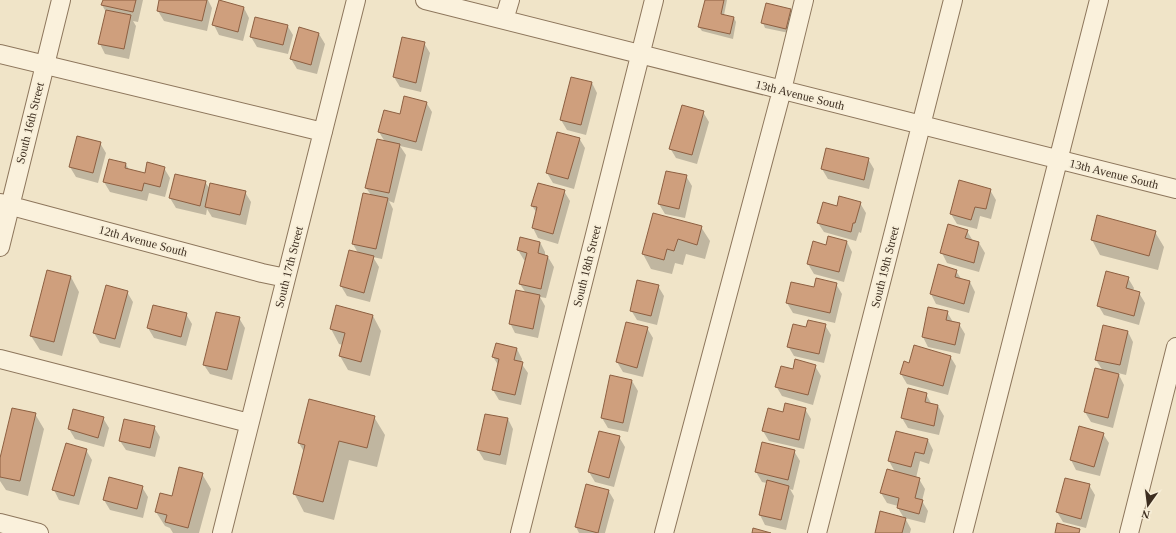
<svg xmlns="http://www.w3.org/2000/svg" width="1176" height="533" viewBox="0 0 1176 533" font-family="'Times New Roman',serif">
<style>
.shadow{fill:#0003}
.building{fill:#cf9f7d;stroke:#8d5f41}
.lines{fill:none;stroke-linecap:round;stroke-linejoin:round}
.minor-casing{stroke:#8d765c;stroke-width:20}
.minor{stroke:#faf1dc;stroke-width:18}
.labels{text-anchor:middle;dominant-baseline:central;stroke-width:3.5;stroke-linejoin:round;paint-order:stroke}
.street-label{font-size:12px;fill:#3d2e20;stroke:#f7eed8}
</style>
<rect width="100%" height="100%" fill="#f0e4c8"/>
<!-- shadow -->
<path class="shadow" d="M104 0H143L138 22 133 21 136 26 129 59 105 54 100 44 106 12 102 5Z
M161 0H208L212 8 207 31 164 21 158 11Z
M706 0H727L724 15 734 18 736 22 733 39 702 31 699 27Z
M244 8 249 18 243 41 219 35 214 25Z
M790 10 793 15 789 33 765 28 763 23Z
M287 25 293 35 288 54 257 47 251 37Z
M319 34 325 44 317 74 297 69 291 59Z
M424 43 430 53 421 92 400 87 394 77Z
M592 83 597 93 586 135 567 130 561 120Z
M426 102 432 112 422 151 400 146 406 155 394 203 389 201 393 209 382 259 373 257 379 267 370 302 347 296 341 286 358 253 353 244 371 195 366 188 385 142 379 132 400 115Z
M703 112 709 122 697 164 676 158 670 148Z
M579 138 585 148 574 189 553 183 547 173Z
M100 143 106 153 98 183 76 177 70 167Z
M826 149 868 159 874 169 869 189 828 179 822 169Z
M126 164 129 170 145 174 164 168 170 178 165 197 149 193 147 201 110 192 104 182Z
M686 176 692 186 685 218 665 214 659 204Z
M205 182 210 189 245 192 251 202 246 225 212 217 207 209 206 215 176 208 170 198Z
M990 190 996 200 991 219 980 216 977 229 957 224 951 214Z
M564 191 570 201 558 244 538 238 533 228 537 213 532 206Z
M860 203 866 213 861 233 859 232 856 241 824 232 818 223 837 207Z
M701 227 710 241 705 259 686 254 683 265 675 263 672 274 651 269 643 254Z
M967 231 973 241 979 243 985 253 979 272 947 263 942 253Z
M1155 232 1164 247 1158 270 1100 255 1092 240Z
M540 242 545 252V256L548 257 554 267 546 298 540 297 545 306 538 338 515 333 510 323 526 293 520 284 526 261 524 260 518 250Z
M847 242 852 252 844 282 814 274 808 264Z
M956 271 962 280 970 282 975 292 969 313 936 304 931 294Z
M71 277 79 292 62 356 40 350 31 336Z
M1128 278 1134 288 1133 291 1139 293 1145 303 1139 325 1104 315 1098 305Z
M836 284 842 294 835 323 793 313 787 303 815 288Z
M658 286 664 296 657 325 637 320 631 310Z
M127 292 133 302 120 348 100 343 94 333Z
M337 307 373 316 381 331 370 376 348 370 340 356 343 345 339 344 331 329Z
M947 312 953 322 959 324 965 334 960 354 928 347 923 337Z
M186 314 192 324 186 346 154 338 148 328Z
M239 318 245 328 232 380 210 374 204 365Z
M825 325 831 335 824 363 794 356 788 346 807 328Z
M647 328 653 338 643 377 623 372 617 362Z
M1128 332 1133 342 1126 375 1118 373 1124 385 1113 428 1091 422 1085 412 1103 371 1096 360Z
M517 349 522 359 521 363 528 373 521 405 499 400 493 390 499 366 493 357Z
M950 356 956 366 948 395 907 384 901 374 910 364Z
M815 366 821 376 813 405 782 396 776 386 793 370Z
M611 377 632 381 638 391 628 432 608 428 602 418Z
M909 390 926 394 932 405 938 406 944 416 939 435 908 428 902 418Z
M805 409 811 419 804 449 769 441 763 431 784 413Z
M35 414 44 429 28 496 6 490 0 481V463Z
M374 417 385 435 377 467 349 460 334 520 304 512 294 493 304 452 299 443Z
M103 418 109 428 104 447 75 439 69 429Z
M508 419 513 429 506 465 484 460 478 450Z
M154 427 160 437 155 457 126 450 120 441Z
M897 432 928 440 933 450 929 464 920 461 916 478 919 479 925 489 922 501 928 511 925 523 905 518 911 529 910 533H876L904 518 898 508V506L887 503 881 493 895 472 889 461Z
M1103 434 1109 443 1100 476 1076 470 1071 460Z
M619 437 625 447 614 487 595 482 589 472Z
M86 450 92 460 79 505 59 500 54 490Z
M794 451 800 461 793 490 790 489 794 496 786 530 765 525 760 515 767 483 762 482 756 472Z
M202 474 211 489 199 533H173L170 528 165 526 156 512 173 497Z
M1089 485 1095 495 1086 528 1063 522 1057 512Z
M142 487 148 497 143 518 110 510 104 500Z
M608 490 614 500 605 533H579L576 527Z"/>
<!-- building -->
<path class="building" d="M103 0H136L133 12 101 5Z
M159 0H207L202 21 157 11Z
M219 0 244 7 238 32 212 25Z
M705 0H724L721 14 734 17 730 34 698 27Z
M766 3 791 9 786 29 761 23Z
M106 10 131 15 124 49 98 44Z
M255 17 288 25 283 45 250 37Z
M299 27 319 33 311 65 290 59Z
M402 37 425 42 416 83 393 77Z
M571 77 592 82 581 125 560 120Z
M404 96 427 102 416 142 378 132 384 110 400 114Z
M682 105 704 111 692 155 669 149Z
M557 132 580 138 568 179 546 173Z
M77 136 101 142 93 173 69 167Z
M377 139 400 144 389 193 365 188Z
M826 148 869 158 864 180 821 169Z
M109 159 126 163 125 168 145 173 147 162 165 167 160 187 144 183 142 191 103 182Z
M666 171 687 175 679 209 658 204Z
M175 174 206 181 200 206 169 198Z
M959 180 991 189 986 209 975 207 971 220 950 214Z
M210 183 246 191 240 215 205 207Z
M538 183 565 190 553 234 532 228 537 207 531 206Z
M363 193 388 198 376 249 352 244Z
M839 196 861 202 855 223H853L851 232 817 223 823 202 837 206Z
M653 213 702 226 697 245 678 239 674 251 667 249 664 260 642 254Z
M1097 215 1156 231 1149 256 1091 240Z
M948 224 968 230 965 238 979 242 974 263 940 253Z
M828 236 847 241 839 272 807 264 813 241 826 245Z
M520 237 540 242 538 253 548 256 541 289 519 284 527 253 517 250Z
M349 250 374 256 364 293 340 286Z
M938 264 957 270 955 277 970 281 964 304 930 294Z
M47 270 71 276 54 342 30 336Z
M1106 271 1129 277 1126 288 1140 292 1134 316 1097 306Z
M816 278 837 283 830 313 786 303 791 282 814 287Z
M637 280 659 285 651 316 630 311Z
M106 285 128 291 115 339 93 333Z
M516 290 540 295 533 329 509 324Z
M153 305 187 313 181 337 147 328Z
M336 305 373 315 361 362 339 356 345 333 330 329Z
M928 307 948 311 946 320 960 323 955 345 922 337Z
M216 312 240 317 227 370 203 365Z
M808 320 826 324 819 354 787 347 793 324 806 327Z
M626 322 648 327 637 368 616 362Z
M1103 325 1128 331 1120 365 1095 360Z
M496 343 517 348 514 360 523 362 515 395 492 390 499 359 492 357Z
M914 345 951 356 943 386 900 374 904 361 909 363Z
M795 359 816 365 808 395 775 387 781 366 793 369Z
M1095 368 1119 374 1108 418 1084 412Z
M610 375 632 380 623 423 601 418Z
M908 388 927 393 925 402 938 405 934 426 901 418Z
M309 399 375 416 367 448 339 441 323 502 293 494 305 445 298 443Z
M785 403 806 408 799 440 762 431 768 408 783 412Z
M12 408 36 413 20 481 0 477V458Z
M73 409 104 417 98 438 68 429Z
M485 414 508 418 500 455 477 450Z
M124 419 155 426 150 448 119 441Z
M1079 426 1104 433 1094 467 1070 460Z
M599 431 620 436 609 478 588 472Z
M896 431 928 439 924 454 915 452 911 467 888 461Z
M762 442 795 450 788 480 755 472Z
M66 443 87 449 74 496 52 490Z
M179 467 203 473 188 528 165 522 167 515 155 512 160 493 172 496Z
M887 469 920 478 915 498 923 500 919 514 897 508 899 498 880 493Z
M109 477 143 486 137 509 103 500Z
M1065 478 1090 484 1081 519 1056 512Z
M767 480 789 486 781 520 759 515Z
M586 484 609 490 598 533 575 527Z
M880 511 906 518 902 533H875Z
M1057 523 1080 529 1079 533H1055Z
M753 528 771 533H752Z"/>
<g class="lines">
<!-- minor casing -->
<g class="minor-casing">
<path id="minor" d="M425 0 1176 189
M504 20 510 0
M0 54 323 132
M0 203 262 273 286 278
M0 247 61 0
M0 359 249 423
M0 523 39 533
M222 533 356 0
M520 533 654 0
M664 533 782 90 804 0
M817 533 953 0
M963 533 1099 0
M1129 533 1176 347"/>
</g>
<!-- minor -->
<use href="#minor" class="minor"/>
</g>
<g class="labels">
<!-- street labels -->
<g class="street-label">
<text transform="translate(800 95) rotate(14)">13th Avenue South</text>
<text transform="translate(30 123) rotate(-76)">South 16th Street</text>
<text transform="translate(1114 174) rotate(14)">13th Avenue South</text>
<text transform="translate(143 241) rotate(15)">12th Avenue South</text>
<text transform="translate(587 266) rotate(-76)">South 18th Street</text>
<text transform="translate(289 267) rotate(-76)">South 17th Street</text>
<text transform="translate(885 267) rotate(-76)">South 19th Street</text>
</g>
</g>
<!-- north arrow -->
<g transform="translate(1148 505) rotate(194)" stroke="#f7eed8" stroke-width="3" paint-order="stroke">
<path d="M0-3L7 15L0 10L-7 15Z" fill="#3d2e20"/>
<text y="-6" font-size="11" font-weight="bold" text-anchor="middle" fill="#3d2e20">N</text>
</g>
</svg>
